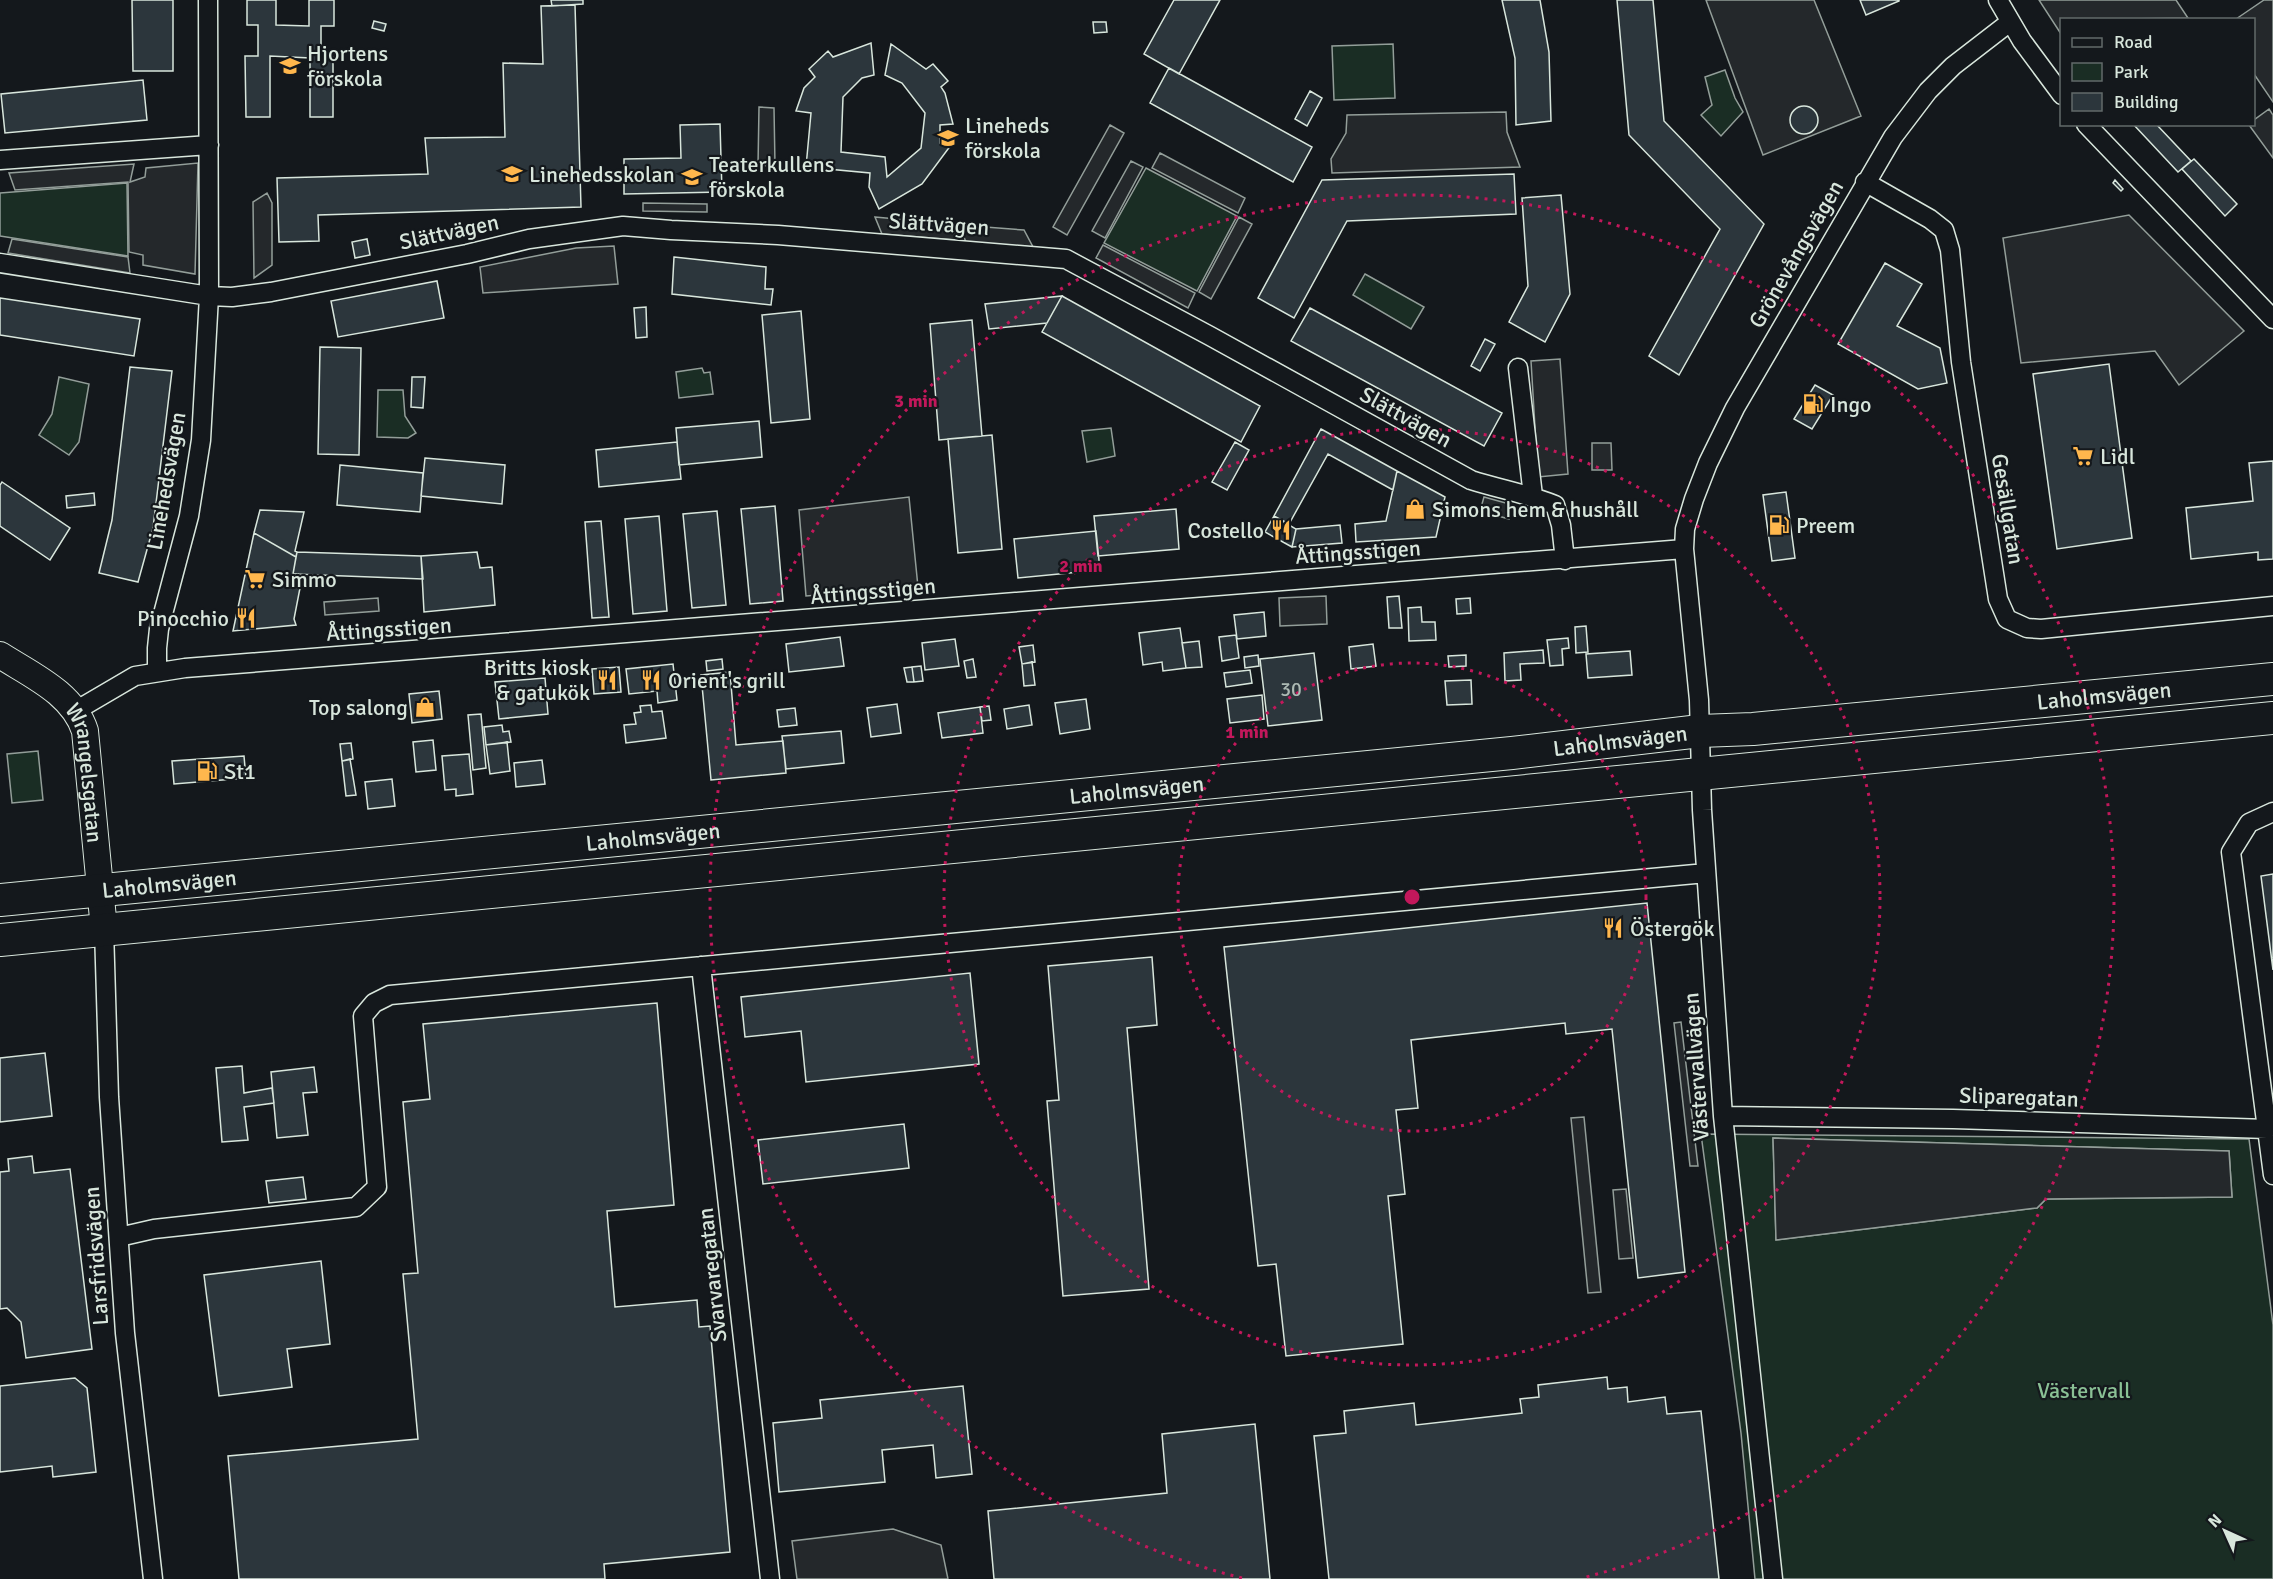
<svg xmlns="http://www.w3.org/2000/svg" width="2273" height="1579" viewBox="0 0 2273 1579" font-family="Signika,sans-serif">
<style>
.green{fill:#1a2d24;stroke:#939e99;stroke-width:1.5;fill-rule:evenodd}
.parking{fill:#24282b;stroke:#939e99;stroke-width:1.5}
.building{fill:#2c363c;stroke:#d8e6dc;stroke-width:1.5}
.lines{fill:none;stroke-linecap:round;stroke-linejoin:round}
.street-casing{stroke:#d8e6dc;stroke-width:21}
.secondary-casing{stroke:#d8e6dc;stroke-width:28}
.highway-casing{stroke:#d8e6dc;stroke-width:34}
.street{stroke:#14181c;stroke-width:18}
.secondary{stroke:#14181c;stroke-width:26}
.highway{stroke:#14181c;stroke-width:32}
.ring{fill:none;stroke:#c2185b;stroke-width:3;stroke-dasharray:3 6}
.labels{text-anchor:middle;dominant-baseline:central;stroke-width:4.5;stroke-linejoin:round;paint-order:stroke}
.number-label{font-size:20px;fill:#adbab4}
.poi-label{font-size:22px;fill:#d8e6dc;stroke:#14181c;text-anchor:start}
.street-label{font-size:22px;fill:#d8e6dc;stroke:#14181c}
.park-label{font-size:22px;fill:#8ac095;stroke:#14181c}
.centre{fill:#c2185b;stroke:#14181c;stroke-width:3}
.ring-label{font-size:18px;text-anchor:middle;font-weight:bold;fill:#c2185b;stroke:#14181c;stroke-width:4.5;stroke-linejoin:round;paint-order:stroke}
</style>
<rect width="100%" height="100%" fill="#14181c"/>
<!-- green -->
<path class="green" d="M1393 44 1395 98 1334 100 1332 46Z
M1725 70 1735 98 1743 112 1721 136 1701 115 1712 105 1705 77Z
M1146 168 1237 216 1197 291 1104 243Z
M127 183 128 256 0 236V193Z
M1365 274 1424 307 1411 329 1353 295Z
M702 368 704 373 710 372 713 394 679 398 676 372Z
M59 377 89 384 79 442 69 455 39 435 52 414Z
M378 390H403L405 416 416 433 408 438 377 437Z
M1111 428 1115 456 1087 462 1082 431Z
M38 751 43 800 12 803 7 754Z
M1701 1134 2249 1139 2273 1325V1579H1755L1741 1433ZM1773 1138 2229 1151 2232 1197 2046 1199 2037 1208 1776 1240Z"/>
<!-- parking -->
<path class="parking" d="M1706 0H1814L1861 116 1763 155Z
M2039 0H2176L2188 18 2062 20 2061 34Z
M2264 0H2273V102L2254 74V20L2236 19Z
M759 107 774 108 775 165 758 166Z
M2269 109 2273 115V158L2249 125 2254 124V120Z
M1506 112 1507 132 1520 167 1332 173 1331 159 1346 133 1347 115Z
M1110 125 1124 133 1067 235 1053 227Z
M1160 153 1245 198 1238 213 1152 168Z
M1131 161 1143 167 1105 238 1092 231Z
M198 163 195 274 143 265V255L129 252 128 182 15 190 9 173 134 164 130 182 145 177 146 168Z
M267 193 272 203V265L254 278 253 202Z
M643 203 707 204V212L643 211Z
M2129 215 2244 331 2179 385 2155 351 2021 363 2003 238Z
M875 217 950 224 957 240 882 234Z
M1239 217 1252 224 1211 299 1199 292Z
M959 225 1024 230 1033 247 966 242Z
M12 239 128 257 130 273 8 253Z
M1103 245 1195 293 1188 308 1096 258Z
M614 246 618 284 483 293 480 267 576 248Z
M1560 359 1568 474 1538 477 1531 361Z
M1592 443H1611L1612 470H1592Z
M909 497 918 587 806 596 799 510Z
M1484 497 1513 505 1509 519 1480 511Z
M1326 596 1327 624 1280 626 1279 598Z
M378 598 379 611 325 615 324 602Z
M1681 1022 1698 1166H1690L1674 1023Z
M1584 1117 1601 1292 1588 1293 1571 1118Z
M1773 1138 2229 1151 2232 1197 2046 1199 2037 1208 1776 1240Z
M1626 1189 1633 1258 1619 1259 1613 1190Z
M893 1529 941 1545 948 1579H797L792 1541Z"/>
<!-- building -->
<path class="building" d="M132 0H173V71H133Z
M247 0H276V25L309 26V0H334V26H321V57H333V117H310V58L270 56V117H246L245 56H258V25H247Z
M551 0H583V4L552 6Z
M1174 0H1220L1179 74 1144 54Z
M1502 0H1540L1549 52 1551 121 1516 125 1515 58Z
M1617 0H1653L1664 121 1764 224 1679 375 1649 356 1720 229 1629 135Z
M1860 0H1899V1L1866 15Z
M575 5 581 207 318 215 319 241 279 242 277 178 428 174 425 138 505 137 503 63 543 64 541 6Z
M374 21 386 24 384 31 372 28Z
M1093 22H1106L1107 32 1094 33Z
M871 43 874 75 862 78 843 97 841 152 885 157 887 177 921 148 925 113 902 83 885 75 891 44 926 69 933 64 948 81 941 87 945 93 953 124 940 125V143L951 145 922 184 879 209 869 187 870 173 806 167 811 113 796 111 804 88 815 77 809 69 828 51 833 57Z
M1169 68 1312 147 1293 182 1150 103Z
M143 80 147 120 5 133 1 94Z
M1310 91 1322 98 1307 126 1295 119Z
M1790 120a14 14 0 1 1 28 0a14 14 0 1 1-28 0Z
M720 124 722 192 624 194V159L681 158 680 125Z
M2133 124H2156L2191 161 2178 172Z
M2194 159 2237 204 2225 216 2182 169Z
M1514 174 1516 214 1347 221 1294 318 1258 298 1322 180Z
M2115 180 2123 189 2121 191 2113 183Z
M1561 195 1570 294 1545 342 1509 322 1528 286 1522 198Z
M367 239 370 255 355 258 352 242Z
M674 257 766 267 765 289H773L771 305 672 294Z
M1885 263 1922 284 1897 326 1940 348 1947 383 1918 389 1838 344Z
M437 281 444 318 338 337 331 301Z
M1062 296 1260 406 1241 442 1042 332Z
M1062 296 1047 323 989 329 985 304Z
M0 298 140 319 134 356 0 335Z
M646 307 647 337 636 338 634 308Z
M1310 308 1502 413 1484 446 1291 341Z
M801 311 810 419 771 423 762 315Z
M972 320 982 436 939 440 930 324Z
M1485 339 1495 344 1480 371 1471 366Z
M320 347 361 348 359 455 318 454Z
M2109 364 2132 538 2057 549 2033 374Z
M130 367 172 371 153 528 138 582 99 573 112 520Z
M412 377H425L423 408 411 407Z
M1815 385 1833 395 1812 429 1794 419Z
M759 421 762 457 679 465 676 428Z
M1321 429 1397 471 1393 490 1328 454 1289 524 1274 516Z
M992 435 1002 549 958 553 948 439Z
M677 442 681 479 599 487 596 450Z
M1235 442 1249 450 1227 490 1212 482Z
M425 458 505 465 502 504 421 496Z
M2273 461V559L2258 560V552L2191 559 2186 508 2253 501 2249 463Z
M340 465 423 473 420 512 337 505Z
M1397 471 1445 497 1436 537 1356 542 1355 524 1386 521Z
M2 482 70 528 50 560 0 526V485Z
M1786 492 1795 558 1772 561 1763 495Z
M94 493 95 505 67 508 66 496Z
M775 506 783 601 750 604 741 509Z
M1176 509 1179 549 1098 556 1094 516Z
M260 510 304 512 295 551 297 552 296 557 254 533Z
M717 511 726 605 692 608 683 514Z
M659 516 667 611 633 614 625 519Z
M1274 516 1296 529 1292 547 1265 532Z
M601 521 609 617 592 618 585 522Z
M1340 525 1342 543 1292 547 1296 529Z
M1096 531 1100 570 1018 578 1014 539Z
M254 533 296 557 293 574H298L294 587 300 588 294 619 296 625 233 631Z
M297 552 421 556 423 579 293 574Z
M477 552 480 568 492 567 495 605 424 612 421 556Z
M1399 596 1402 628H1389L1387 597Z
M1470 598 1471 613 1457 614 1456 599Z
M1421 607 1422 622H1435L1436 640 1409 641 1408 608Z
M1264 612 1266 636 1237 639 1234 615Z
M1586 626 1588 652 1576 653 1575 627Z
M1180 628 1186 668 1163 671 1162 662 1143 665 1139 633Z
M1236 635 1239 658 1222 661 1219 637Z
M840 637 844 666 789 672 786 644Z
M1568 638 1569 648 1562 649 1563 665 1550 666 1547 640Z
M955 639 959 666 925 670 922 643Z
M1199 641 1202 667 1186 668 1182 643Z
M1373 644 1376 666 1351 669 1349 647Z
M1033 645 1035 662 1022 664 1019 647Z
M1543 650 1544 663 1520 664 1521 680 1505 681 1504 653Z
M1630 651 1632 675 1588 678 1586 654Z
M1314 653 1322 720 1268 726 1260 659Z
M1258 655 1259 666 1245 668 1244 657Z
M1466 655V666L1449 667 1448 656Z
M722 659 723 669 707 671 706 661Z
M973 659 976 677 967 678 964 661Z
M1032 662 1035 685 1024 686 1022 664Z
M673 664 677 700 658 703 657 691 629 694 626 669Z
M921 666 923 681 914 682 912 667Z
M619 667 621 692 594 694 592 669Z
M912 667 914 682H907L904 668Z
M1250 670 1252 683 1226 687 1224 673Z
M730 672 736 745 783 741 786 773 711 780 701 675Z
M545 678 548 714 499 719 495 682Z
M1471 680 1472 704 1447 705 1445 681Z
M439 691 442 719 412 723 409 694Z
M1262 695 1264 719 1230 723 1227 699Z
M1086 699 1090 729 1060 734 1055 703Z
M897 704 901 733 871 737 867 708Z
M651 705 652 712 662 711 666 738 626 743 624 725 636 724 634 713 641 712 640 706Z
M1029 705 1032 725 1007 729 1004 709Z
M989 706 991 720 982 721 980 707Z
M980 707 983 733 942 738 938 713Z
M795 708 797 725 779 727 777 710Z
M481 714 486 768 473 770 468 715Z
M502 725 503 732 509 731 511 742 486 745 484 727Z
M841 731 844 763 786 769 782 736Z
M433 740 436 770 416 772 413 742Z
M507 742 510 771 490 774 486 745Z
M351 743 353 759 342 761 340 744Z
M469 754 473 794 456 796V789L445 790 442 756Z
M244 756 246 778 174 784 172 761Z
M350 759 356 795 346 796 342 761Z
M542 760 545 784 516 787 514 763Z
M392 779 395 806 368 809 365 782Z
M2273 874V970L2261 876Z
M1647 903 1685 1272 1638 1278 1612 1029 1566 1034 1565 1023 1411 1040 1418 1108 1396 1110 1405 1194 1388 1196 1403 1344 1286 1356 1276 1264 1258 1266 1224 947Z
M1152 957 1157 1025 1127 1028 1149 1289 1063 1296 1047 1101 1059 1100 1048 966Z
M970 973 979 1064 806 1082 801 1031 745 1037 741 997Z
M657 1003 674 1205 607 1211 615 1307 697 1300 699 1327 710 1326 730 1552 604 1564 605 1579H239L228 1456 418 1439 403 1274 418 1273 403 1102 430 1099 423 1024Z
M45 1053 52 1116 0 1122V1058Z
M242 1066 244 1093 272 1088 274 1103 244 1107 248 1140 222 1142 216 1068Z
M314 1067 317 1092 303 1093 308 1135 277 1138 271 1072Z
M904 1124 909 1168 763 1184 758 1140Z
M32 1156 34 1173 70 1169 92 1349 26 1358 21 1322 7 1308 0 1309V1172L9 1171 8 1159Z
M303 1177 306 1199 269 1203 266 1181Z
M321 1261 330 1344 287 1349 292 1387 219 1396 204 1275Z
M1607 1377 1608 1389 1627 1387 1628 1402 1665 1397 1667 1414 1701 1411 1719 1579H1329L1314 1436 1346 1433 1344 1411 1414 1403 1416 1425 1522 1413 1520 1399 1539 1397 1538 1385Z
M75 1378 87 1388 96 1472 53 1477 52 1466 0 1472V1386Z
M963 1386 972 1474 936 1478 933 1445 882 1450 885 1482 779 1492 773 1423 822 1418 820 1400Z
M1255 1424 1270 1579H994L988 1511 1167 1493 1162 1434Z"/>
<g class="lines">
<!-- street casing -->
<g class="street-casing">
<path id="street" d="M1998 0 2022 41 2062 95
M2086 124 2273 319
M0 160 209 145
M1865 182 1930 219 1944 230 1950 250 1961 362 1998 599 2007 619 2027 628 2041 629 2273 606
M0 263 209 296 232 297 271 292 467 254 529 239 623 226 671 230 778 235 1066 259 1210 336 1471 480C1499 489 1528 494 1555 505L1561 525 1565 560
M1518 368 1533 496
M157 671V648L159 629 189 516 201 440 209 296 208 0
M77 710 135 676 185 668 1684 549
M2273 812 2249 823 2231 852 2273 1175
M104 929 109 1097 125 1333 153 1579
M701 966 770 1579
M1723 1116 1953 1119 2267 1129
M119 1237 154 1229 356 1207 377 1187 363 1016 374 1003 390 995 1706 873
M1773 1579 1723 1116 1702 810 1699 700 1684 549 1685 529 1694 499 1708 463 1735 408 1893 137 1928 91 1953 66 2010 22"/>
</g>
<!-- secondary casing -->
<g class="secondary-casing">
<g id="secondary">
<path id="s1" d="M0 655C31 675 73 693 85 731L104 929"/>
</g>
</g>
<!-- highway casing -->
<g class="highway-casing">
<g id="highway">
<path id="s2" d="M0 900 1512 753 1700 731 1753 729 2273 679"/>
<path d="M0 940 2273 718"/>
</g>
</g>
<!-- street -->
<use href="#street" class="street"/>
<!-- secondary -->
<use href="#secondary" class="secondary"/>
<!-- highway -->
<use href="#highway" class="highway"/>
</g>
<!-- distance rings -->
<g class="ring">
<circle cx="1412" cy="897" r="234"/>
<circle cx="1412" cy="897" r="468"/>
<path d="M1242 1578A702 702 0 1 1 1582 1578"/>
</g>
<!-- icons -->
<defs>
<g id="school-bare" transform="scale(1.62)"><path d="M0-5L7-2L0 1L-7-2ZM-4 1L0 2.5L4 1V4Q0 6-4 4Z" fill="#ffb74d" stroke="#14181c" stroke-width="2.5" paint-order="stroke"/></g>
<g id="fuel-bare" transform="scale(1.62)"><path d="M-5.5-6h7V0h2V4h1.3V-2.5L3-4.5l.8-.8L6-3V5H2.5V1h-1V6h-7ZM-4.2-4.7v3.2H.2V-4.7Z" fill="#ffb74d" stroke="#14181c" stroke-width="2.5" paint-order="stroke"/></g>
<g id="supermarket-bare" transform="scale(1.62)"><path d="M-6-5.5h2.5l.6 2H6L4.5 2H-2.5L-4.4-4H-6ZM-1.5 3.2a1.3 1.3 0 1 0 .1 0ZM3 3.2a1.3 1.3 0 1 0 .1 0Z" fill="#ffb74d" stroke="#14181c" stroke-width="2.5" paint-order="stroke"/></g>
<g id="shop-bare" transform="scale(1.62)"><path d="M-5-2.5h2.3a2.7 3.5 0 0 1 5.4 0H5L5.5 6h-11ZM-1.5-2.5h3a1.5 2.3 0 0 0-3 0Z" fill="#ffb74d" stroke="#14181c" stroke-width="2.5" paint-order="stroke"/></g>
<g id="restaurant-bare" transform="scale(1.62)"><path d="M-5-6h1v4h1v-4h1v4h1v-4h1v5L-1.5 .5V6h-2V.5L-5-1ZM5-6V6H3V1.5H1.5Q1.5-4 5-6Z" fill="#ffb74d" stroke="#14181c" stroke-width="2.5" paint-order="stroke"/></g>
</defs>
<g fill-rule="evenodd">
<use href="#school-bare" x="290" y="66"/>
<use href="#school-bare" x="948" y="138"/>
<use href="#school-bare" x="512" y="174"/>
<use href="#school-bare" x="692" y="177"/>
<use href="#fuel-bare" x="1813" y="404"/>
<use href="#supermarket-bare" x="2083" y="456"/>
<use href="#shop-bare" x="1415" y="509"/>
<use href="#fuel-bare" x="1779" y="525"/>
<use href="#restaurant-bare" x="1281" y="530"/>
<use href="#supermarket-bare" x="255" y="579"/>
<use href="#restaurant-bare" x="246" y="618"/>
<use href="#restaurant-bare" x="607" y="680"/>
<use href="#restaurant-bare" x="651" y="680"/>
<use href="#shop-bare" x="425" y="707"/>
<use href="#fuel-bare" x="207" y="771"/>
<use href="#restaurant-bare" x="1613" y="928"/>
</g>
<g class="labels">
<!-- number labels -->
<g class="number-label">
<text x="1291" y="689">30</text>
</g>
<!-- poi labels -->
<g class="poi-label">
<text x="307" y="53">Hjortens<tspan x="307" dy="25">förskola</tspan></text>
<text x="965" y="125">Lineheds<tspan x="965" dy="25">förskola</tspan></text>
<text x="709" y="164">Teaterkullens<tspan x="709" dy="25">förskola</tspan></text>
<text x="529" y="174">Linehedsskolan</text>
<text x="1830" y="404">Ingo</text>
<text x="2100" y="456">Lidl</text>
<text x="1432" y="509">Simons hem &amp; hushåll</text>
<text x="1796" y="525">Preem</text>
<text x="1264" y="530" text-anchor="end">Costello</text>
<text x="272" y="579">Simmo</text>
<text x="229" y="618" text-anchor="end">Pinocchio</text>
<text x="590" y="667" text-anchor="end">Britts kiosk<tspan x="590" dy="25">&amp; gatukök</tspan></text>
<text x="668" y="680">Orient's grill</text>
<text x="408" y="707" text-anchor="end">Top salong</text>
<text x="224" y="771">St1</text>
<text x="1630" y="928">Östergök</text>
</g>
<!-- street labels -->
<g class="street-label">
<text transform="translate(939 224) rotate(4)">Slättvägen</text>
<text transform="translate(449 232) rotate(-12)">Slättvägen</text>
<text transform="translate(1796 254) rotate(-60)">Grönevångsvägen</text>
<text transform="translate(1406 417) rotate(29)">Slättvägen</text>
<text transform="translate(166 481) rotate(-80)">Linehedsvägen</text>
<text transform="translate(2008 509) rotate(81)">Gesällgatan</text>
<text transform="translate(1358 552) rotate(-4)">Åttingsstigen</text>
<text transform="translate(873 591) rotate(-5)">Åttingsstigen</text>
<text transform="translate(389 629) rotate(-4)">Åttingsstigen</text>
<text stroke="none"><textPath href="#s2" startOffset="2114">Laholmsvägen</textPath></text>
<text stroke="none"><textPath href="#s2" startOffset="1628">Laholmsvägen</textPath></text>
<text stroke="none"><textPath href="#s1" startOffset="158">Wrangelsgatan</textPath></text>
<text stroke="none"><textPath href="#s2" startOffset="1142">Laholmsvägen</textPath></text>
<text stroke="none"><textPath href="#s2" startOffset="656">Laholmsvägen</textPath></text>
<text stroke="none"><textPath href="#s2" startOffset="170">Laholmsvägen</textPath></text>
<text transform="translate(1696 1067) rotate(-94)">Västervallvägen</text>
<text transform="translate(2019 1097) rotate(2)">Sliparegatan</text>
<text transform="translate(96 1256) rotate(-94)">Larsfridsvägen</text>
<text transform="translate(712 1275) rotate(-96)">Svarvaregatan</text>
</g>
<!-- park labels -->
<g class="park-label">
<text x="2084" y="1390">Västervall</text>
</g>
</g>
<circle cx="1412" cy="897" r="9" class="centre"/>
<g class="ring-label">
<text x="916" y="407">3 min</text>
<text x="1081" y="572">2 min</text>
<text x="1247" y="738">1 min</text>
</g>
<!-- legend -->
<rect x="2060" y="18" width="195" height="108" fill="#14181c" stroke="#626a69" stroke-width="1.5"/>
<rect x="2072" y="38" width="30" height="9" fill="#14181c" stroke="#626a69" stroke-width="1.5"/>
<text x="2114" y="48" font-size="18" fill="#d8e6dc">Road</text>
<rect x="2072" y="63" width="30" height="18" fill="#1a2d24" stroke="#626a69" stroke-width="1.5"/>
<text x="2114" y="78" font-size="18" fill="#d8e6dc">Park</text>
<rect x="2072" y="93" width="30" height="18" fill="#2c363c" stroke="#626a69" stroke-width="1.5"/>
<text x="2114" y="108" font-size="18" fill="#d8e6dc">Building</text>
<!-- north arrow -->
<g transform="translate(2225 1531) rotate(315)" stroke="#14181c" stroke-width="4.5" paint-order="stroke">
<path d="M0-4.5L10 22L0 15L-10 22Z" fill="#d8e6dc"/>
<text y="-9" font-size="16" font-weight="bold" text-anchor="middle" fill="#d8e6dc">N</text>
</g>
</svg>
